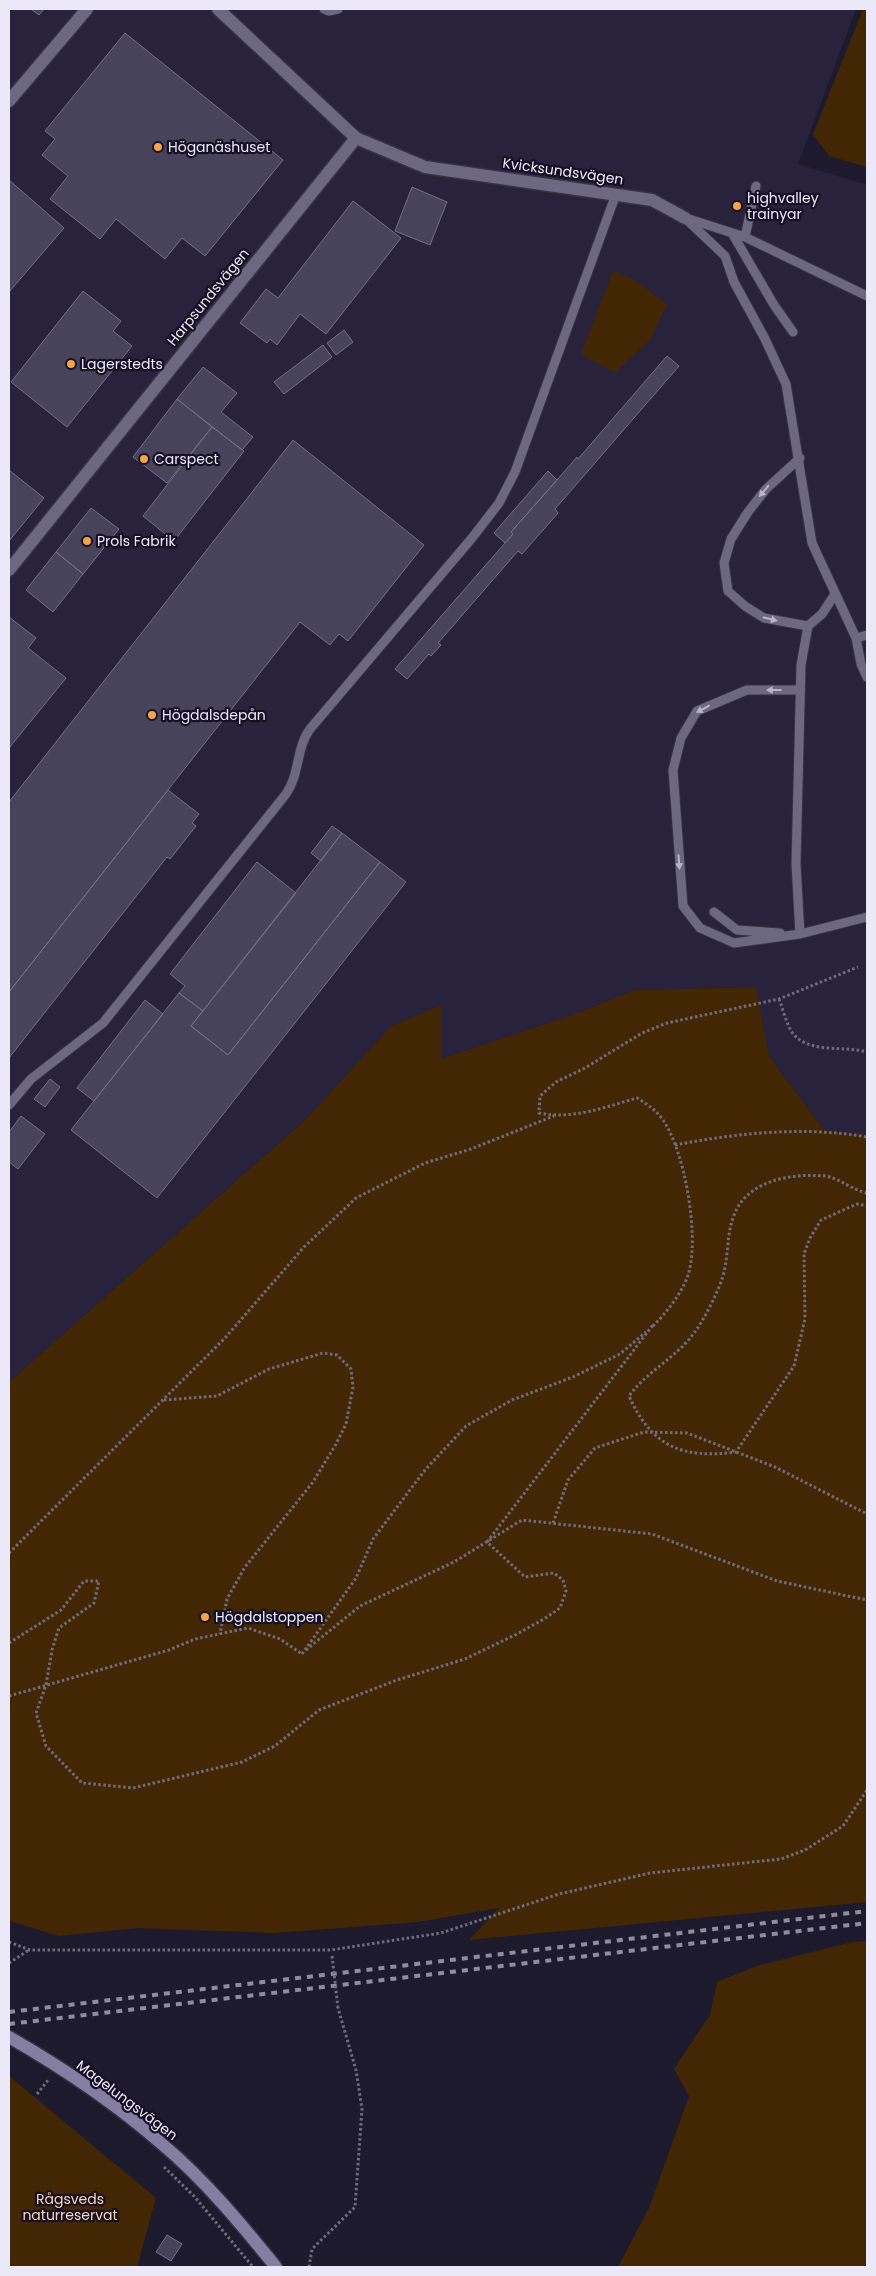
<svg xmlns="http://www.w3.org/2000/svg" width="876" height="2276" viewBox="0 0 876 2276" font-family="Poppins,sans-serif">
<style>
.built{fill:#28223c}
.green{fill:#432704}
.building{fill:#47435a;stroke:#746f89}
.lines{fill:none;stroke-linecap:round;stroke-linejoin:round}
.service-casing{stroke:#353343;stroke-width:11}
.minor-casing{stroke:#353343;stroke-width:15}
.tertiary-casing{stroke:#353343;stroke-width:15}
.secondary-casing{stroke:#353343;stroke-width:15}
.path{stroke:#706c7e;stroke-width:3;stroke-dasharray:2.5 2.5;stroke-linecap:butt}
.service{stroke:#6c6881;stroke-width:9}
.minor{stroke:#6c6881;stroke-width:12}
.tertiary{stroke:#6c6881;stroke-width:12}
.secondary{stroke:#857ea3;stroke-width:12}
.rail{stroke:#8f8c9d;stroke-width:4;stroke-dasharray:6 6;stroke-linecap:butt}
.path-bridge{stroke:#706c7e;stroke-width:3;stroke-dasharray:2.5 2.5;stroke-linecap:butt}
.oneway{fill:#b8b5c8}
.poi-dot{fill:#f5a345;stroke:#151024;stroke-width:2}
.labels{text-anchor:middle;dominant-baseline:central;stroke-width:4.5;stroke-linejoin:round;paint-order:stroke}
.poi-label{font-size:14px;fill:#ebe9f8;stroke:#151024;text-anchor:start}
.street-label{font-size:14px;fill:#ebe9f8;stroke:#151024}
.park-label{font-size:14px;fill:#fdd6af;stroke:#151024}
</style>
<rect width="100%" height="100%" fill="#1e1a2e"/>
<!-- built -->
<path class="built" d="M9 9H856L798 164 867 185V1135L825 1131 769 1056 755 987 635 990 575 1014 441 1059V1005L391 1026 305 1120 9 1382Z"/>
<!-- green -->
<path class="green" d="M863 9H867V167L829 156 813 134Z
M613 271 633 279 667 304 650 340 615 373 581 354Z
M756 987 769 1056 825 1131 867 1135V1902L469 1940 499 1908 418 1922 274 1933 137 1928 59 1936 9 1921V1382L305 1120 391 1026 441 1005V1059L575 1014 635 990Z
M867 1941V2267H618L649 2208 689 2096 674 2069 710 2015 717 1982 757 1966 852 1942Z
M9 2076 156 2198 137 2267H9Z"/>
<!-- building -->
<path class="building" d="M31 9H44L39 15Z
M125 33 283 160 205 256 182 238 165 259 116 219 100 239 50 199 68 176 42 155 55 139 45 131Z
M9 180 64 228 9 292Z
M412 187 447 202 430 245 395 231Z
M353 201 401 238 326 334 300 314 277 345 270 339 267 343 240 323 266 289 278 298Z
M83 291 121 321 113 331 132 346 67 427 11 382Z
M344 330 353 342 336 355 327 343Z
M323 345 332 357 284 394 274 382Z
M667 356 679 366 555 509 558 513 522 554 518 551 438 643 441 645 431 656 429 654 407 679 395 669 505 543 513 534 511 532 557 480 577 457 578 459Z
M203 367 237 393 221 412 253 437 242 450 177 399Z
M177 399 212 427 167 483 133 457Z
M212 427 244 451 174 541 143 516Z
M293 440 424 545 348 641 339 634 330 645 300 622 9 992V802Z
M9 470 44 498 9 541Z
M548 471 557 480 511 532 513 534 505 543 494 533Z
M91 508 119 529 83 574 56 552Z
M56 552 83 574 53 612 26 590Z
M9 617 36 638 28 648 66 678 9 748Z
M168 790 199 814 192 823 196 826 170 859 167 857 9 1058V992Z
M332 826 342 833 321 861 311 853Z
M342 833 380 862 228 1055 191 1026Z
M257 862 296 893 203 1011 179 993 185 986 170 974Z
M380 862 406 882 157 1198 71 1130 179 993 203 1011 191 1026 228 1055Z
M145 1000 163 1014 94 1101 77 1088Z
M50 1079 60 1087 45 1107 34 1099Z
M21 1116 45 1134 18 1169 9 1162V1132Z
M167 2235 182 2244 171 2261 156 2252Z"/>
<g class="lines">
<!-- service casing -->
<g class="service-casing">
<path id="service" d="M324 9 329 11 338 9
M685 218 725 256 734 282 764 337 786 384 812 543 856 638 861 664 867 677
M689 219 745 237 867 296
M732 233 774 305 793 332
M745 237 756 186
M800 458 766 489 748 512 731 539 724 563 728 591 745 606 764 618 808 626
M856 638 867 635
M800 690H747L697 711 681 738 673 770 683 906 700 928 734 943 800 934 867 917
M714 912 737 930 780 933
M800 934 796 864 801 665 808 626 822 614 835 594
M9 1105 31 1079 103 1023 286 794C300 774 296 748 310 729L472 538 499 503 515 472 616 194"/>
</g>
<!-- minor casing -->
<g class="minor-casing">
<path id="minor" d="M356 138 425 167 652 200 685 218"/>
</g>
<!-- tertiary casing -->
<g class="tertiary-casing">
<path id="tertiary" d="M9 101 87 9
M9 570 356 138 218 9"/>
</g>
<!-- secondary casing -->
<g class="secondary-casing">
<path id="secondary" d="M9 2037C63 2068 115 2103 162 2144 205 2180 241 2224 276 2267"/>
</g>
<!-- path -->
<path class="path" d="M779 999C783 1009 786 1022 791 1031 807 1055 844 1045 867 1052
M675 1145C737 1133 804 1126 867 1137
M867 1193C852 1190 839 1178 825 1176 792 1173 747 1180 734 1215 726 1235 729 1259 722 1279 717 1294 704 1320 694 1333 676 1358 647 1371 629 1396 652 1447 682 1459 736 1452L794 1366 805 1319 804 1254 810 1238 821 1220 857 1204 867 1206
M653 1326C667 1312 683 1292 689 1272 699 1234 685 1152 663 1120 656 1110 647 1104 637 1098 605 1107 573 1120 539 1113L540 1096 556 1082 585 1068 642 1033 667 1023 779 999 858 967
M164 1400 217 1396 269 1369 323 1353 337 1355 351 1369 353 1387 346 1424 336 1444 313 1482 245 1567 227 1599 220 1634
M553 1523 568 1480 595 1448 644 1432 687 1433 775 1467 867 1514
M9 1553 225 1338 304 1247 356 1198 425 1163 471 1149 554 1116
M9 1643 61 1610 84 1581H99L94 1603 59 1628 52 1650 46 1685 36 1713 46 1746 82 1783 133 1788 242 1762 275 1746 319 1710 397 1680 465 1659 515 1635 544 1619 560 1608 566 1591 563 1580 554 1573 525 1577 487 1542 653 1325
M306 1650 360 1606 454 1562 522 1520 652 1534 777 1581 867 1600
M302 1654 356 1578 373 1539 425 1470 466 1426 512 1400 573 1377 620 1354 646 1332
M9 1696 169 1650 195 1639 248 1628 280 1639 302 1654
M9 1942 30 1950H331L441 1933 559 1894 650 1873 781 1859 805 1850 843 1826 867 1790
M9 1963 29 1950
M37 2094 49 2079
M164 2167 194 2196 253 2267
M309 2267 312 2249 355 2207 362 2109 356 2070 338 2008"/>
<!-- service -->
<use href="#service" class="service"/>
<!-- minor -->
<use href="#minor" class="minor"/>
<!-- tertiary -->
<use href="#tertiary" class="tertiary"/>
<!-- secondary -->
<use href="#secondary" class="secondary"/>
<!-- rail -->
<path class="rail" d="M9 2012 867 1911
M9 2024 867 1923"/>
<!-- path-bridge -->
<path class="path-bridge" d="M332 1956 338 2008"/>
</g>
<!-- one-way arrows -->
<defs><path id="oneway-solid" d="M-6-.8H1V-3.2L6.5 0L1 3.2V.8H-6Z" transform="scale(1.25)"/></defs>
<g class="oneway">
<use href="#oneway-solid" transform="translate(764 491) rotate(130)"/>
<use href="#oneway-solid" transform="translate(770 619) rotate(14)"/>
<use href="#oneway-solid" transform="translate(774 690) rotate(-180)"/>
<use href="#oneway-solid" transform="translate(703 709) rotate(152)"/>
<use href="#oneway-solid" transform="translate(679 862) rotate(86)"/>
</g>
<!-- markers -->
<g class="poi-dot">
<circle cx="158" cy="147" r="5"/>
<circle cx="737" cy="206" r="5"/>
<circle cx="71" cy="364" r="5"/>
<circle cx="144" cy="459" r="5"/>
<circle cx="87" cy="541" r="5"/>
<circle cx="152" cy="715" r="5"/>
<circle cx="205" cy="1617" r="5"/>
</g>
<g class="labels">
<!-- poi labels -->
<g class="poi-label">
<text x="168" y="147">Höganäshuset</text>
<text x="747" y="198">highvalley<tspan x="747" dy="16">trainyar</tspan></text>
<text x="81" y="364">Lagerstedts</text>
<text x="154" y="459">Carspect</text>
<text x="97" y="541">Prols Fabrik</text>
<text x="162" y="715">Högdalsdepån</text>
<text x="215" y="1617">Högdalstoppen</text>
</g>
<!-- street labels -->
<g class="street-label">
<text transform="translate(563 171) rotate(8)">Kvicksundsvägen</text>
<text transform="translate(208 297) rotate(-51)">Harpsundsvägen</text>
<text transform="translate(127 2100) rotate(37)">Magelungsvägen</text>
</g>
<!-- park labels -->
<g class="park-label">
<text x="70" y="2199">Rågsveds<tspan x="70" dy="16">naturreservat</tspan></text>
</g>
</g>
<!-- border -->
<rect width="876" height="2276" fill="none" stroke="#ebe9f8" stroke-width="20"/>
</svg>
